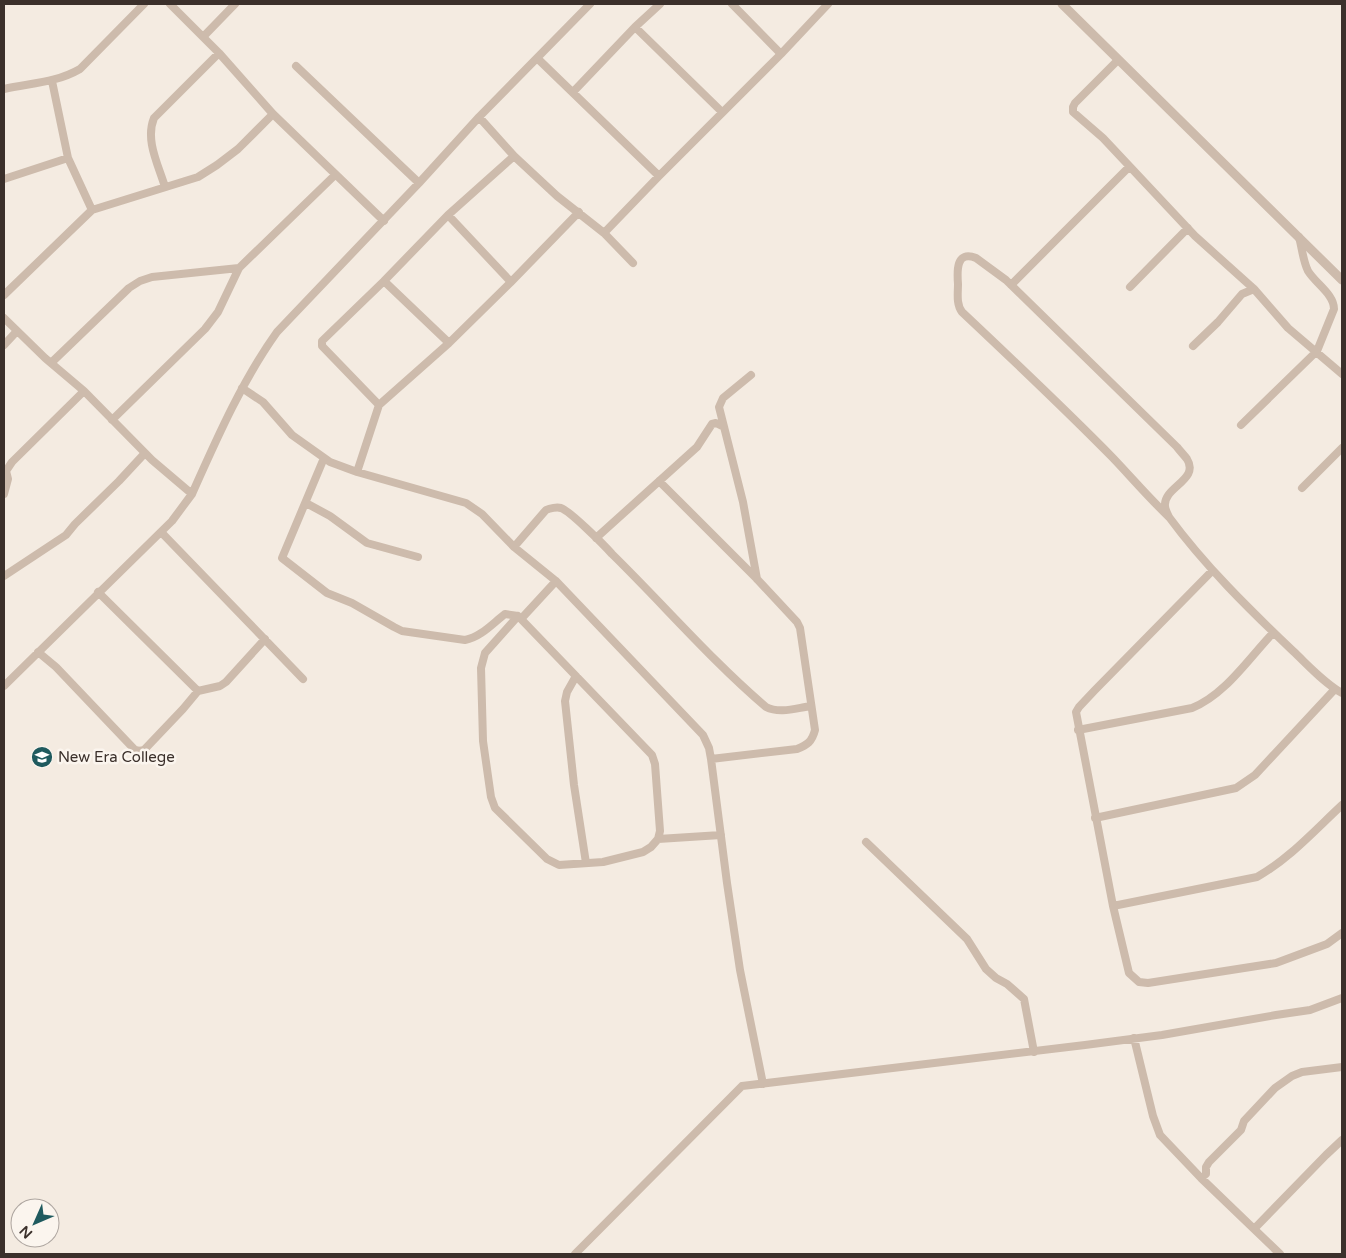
<svg xmlns="http://www.w3.org/2000/svg" width="1346" height="1258" viewBox="0 0 1346 1258" font-family="'Varela Round',sans-serif">
<style>
.lines{fill:none;stroke-linecap:round;stroke-linejoin:round}
.minor{stroke:#cdbbac;stroke-width:8}
.tertiary{stroke:#cdbbac;stroke-width:9}
.labels{text-anchor:middle;dominant-baseline:central;stroke-width:5;stroke-linejoin:round;paint-order:stroke}
.poi-label{font-size:15px;fill:#3b302b;stroke:#fbf5ee;text-anchor:start}
</style>
<rect width="100%" height="100%" fill="#f4ebe1"/>
<g class="lines">
<!-- minor -->
<path class="minor" d="M170 4 219 53 273 114 384 221
M732 4 781 54
M635 27 722 112
M203 37 235 4
M537 58 659 176
M1118 60 1075 103 1073 107V112L1103 138 1195 236 1254 289 1288 328 1342 374
M296 66 419 183
M52 81 68 158 92 210
M4 89C30 83 56 83 80 69L144 4
M573 92 635 27 660 4
M479 117 514 156 557 196 604 233 633 263
M4 179 68 158
M165 187C158 164 145 140 154 118L219 53
M448 215 511 282
M604 233 659 176 781 54 828 4
M384 281 449 343
M1011 285 1129 167
M1130 287 1188 228
M4 295 92 210 198 177 217 165 238 149 273 114
M4 318 45 358 84 391 152 460 192 494
M4 345 17 331
M1193 346 1218 322 1242 294 1254 289
M51 363 129 288 140 281 152 277 239 268
M751 375 723 398 719 407 743 502 757 579
M242 388 263 402 292 435 330 462 357 472 466 503 482 514 514 547 556 581 703 735 709 748 711 759 727 883 740 970 763 1084
M379 405 322 346V341L384 281 448 215 514 156
M112 420 205 329 218 312 239 268 335 175
M1241 425 1317 351 1334 309C1334 294 1316 284 1308 271 1303 261 1302 248 1299 237
M324 458 282 558 327 593 352 603 394 627 402 631 465 640C481 637 493 623 505 614L518 616 521 619 556 581
M357 472 379 405 449 343 511 282 579 212
M659 481 757 579 797 622 800 628 815 730C812 742 807 745 797 749L711 759
M1302 488 1342 448
M4 494 8 479 6 471 12 462 84 391
M306 503 330 516 367 543 418 557
M1169 517C1149 498 1132 478 1113 458 1064 408 1013 360 962 312 956 304 958 293 958 284 957 271 956 250 976 258L1006 280 1177 447C1180 451 1184 455 1187 459 1200 480 1163 487 1165 506 1165 509 1167 513 1169 517 1205 566 1249 609 1293 651 1308 665 1324 683 1342 693
M161 532 303 679
M596 538 697 447 712 424 716 423 724 427
M514 547 546 510C550 508 557 507 561 508 570 511 604 545 612 554 664 605 711 660 766 707 780 714 796 708 811 706
M1212 571 1095 690 1079 707 1076 712 1113 906 1129 973 1139 982 1148 983 1276 963 1327 944 1342 933
M4 576 66 535 75 524 119 481 145 453
M98 592 198 691
M518 616 485 653 481 668 483 741 491 797 495 808 547 859 559 865 603 862 643 852 651 847 658 839 660 831 655 764 652 755 521 619
M38 652 56 667 135 750 140 751 144 750 183 709 198 691 220 686 226 682 265 639
M576 676 567 692 565 701 574 785 586 863
M4 686 172 521 192 494C217 438 242 381 277 332L419 183 479 117 590 4
M1078 730 1192 708C1225 695 1249 658 1273 633
M1095 818 1236 788 1255 775 1335 689
M658 839 721 835
M866 842 967 939 986 969 996 978 1007 984 1024 999 1034 1052
M1113 906 1257 877C1289 859 1315 830 1342 805
M1134 1038 1153 1116 1160 1135 1201 1178 1280 1254
M1201 1178 1206 1174V1167L1209 1162 1241 1130 1244 1121 1275 1088 1292 1076 1302 1072 1342 1067
M1254 1229 1326 1155 1342 1140
M575 1254 742 1086 1085 1045 1162 1035 1276 1015 1310 1010 1342 998"/>
<!-- tertiary -->
<path class="tertiary" d="M1062 4 1342 280"/>
</g>
<!-- icons -->
<defs>
<g id="school-disc" transform="scale(1.125)"><circle r="9.5" fill="#1f5a5e" stroke="#fbf5ee"/><path d="M0-5L7-2L0 1L-7-2ZM-4 1L0 2.5L4 1V4Q0 6-4 4Z" fill="#fff"/></g>
</defs>
<g fill-rule="evenodd">
<use href="#school-disc" x="42" y="757"/>
</g>
<g class="labels">
<!-- poi labels -->
<g class="poi-label">
<text x="58" y="757">New Era College</text>
</g>
</g>
<!-- border -->
<rect width="1346" height="1258" fill="none" stroke="#3b302b" stroke-width="10"/>
<!-- north arrow -->
<g transform="translate(35 1223) rotate(225)"><circle r="24" fill="#fbf5ee" stroke="#aea6a0"/>
<path d="M0-4L9 19L0 12L-9 19Z" fill="#1f5a5e"/>
<text y="-8" font-size="14" font-weight="bold" text-anchor="middle" fill="#3b302b">N</text>
</g>
</svg>
